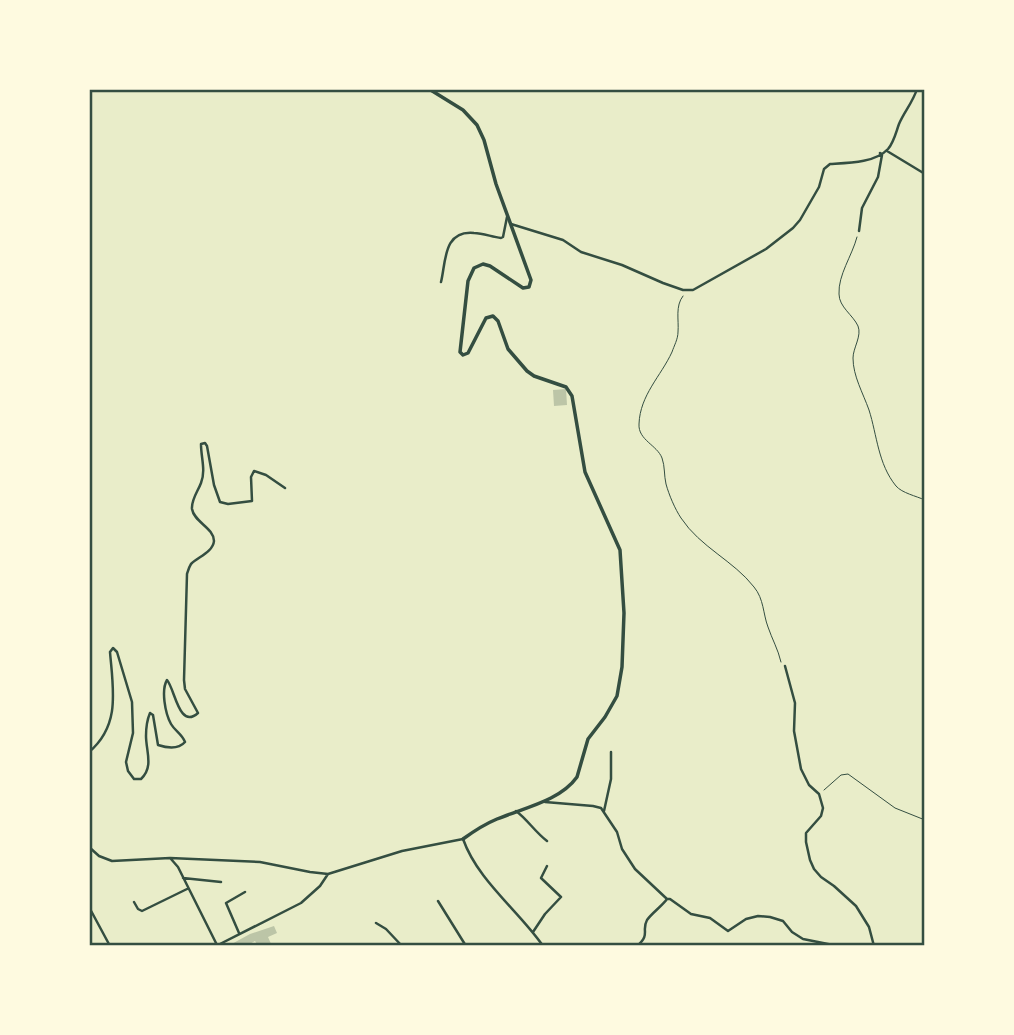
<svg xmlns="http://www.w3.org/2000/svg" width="1014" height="1035" viewBox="0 0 1014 1035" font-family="'PT Sans',sans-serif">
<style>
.building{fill:#bcc5a7}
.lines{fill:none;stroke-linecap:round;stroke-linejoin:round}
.path{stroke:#344e41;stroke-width:1}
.minor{stroke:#344e41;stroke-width:2.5}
.tertiary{stroke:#344e41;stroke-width:3.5}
.neatline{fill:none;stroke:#344e41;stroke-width:2.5}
</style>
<rect width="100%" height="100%" fill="#e9edc9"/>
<!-- building -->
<path class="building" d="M566 389 567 405 554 406 553 390Z
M274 926 277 933 268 937 272 946H258L255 941 246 946H228L250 934Z"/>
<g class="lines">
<!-- path -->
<path class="path" d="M857 237C852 256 838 275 839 294 839 307 853 315 858 326 862 336 853 348 853 358 853 376 863 393 869 410 877 435 878 464 896 486 902 493 916 496 925 500
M683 296C675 306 679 320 678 332 678 339 674 346 672 352 661 376 640 395 639 424 638 440 657 445 662 458 665 466 664 476 666 484 669 495 675 509 681 518 700 547 734 561 754 587 764 599 763 614 768 627 772 639 778 649 781 662
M824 790 841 775 848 774 895 808 925 820"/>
<!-- minor -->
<path class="minor" d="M887 151 925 174
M511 224 563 240 581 252 622 265 663 283 683 290H693L766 249 793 228 800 220 819 187 824 169 830 164C848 163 875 163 888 149 894 142 896 132 899 124 904 112 913 102 917 89
M859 231 862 208 878 177 882 155 880 153
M441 282C446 262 443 230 474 233 483 233 492 237 501 238L503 237 507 217
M785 666 795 703 794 731 801 769 809 785 819 794 823 808 821 816 806 833V842L810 860 814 869 821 877 834 886 856 906 869 927 874 946
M89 752C121 725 113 689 110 652L113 648 117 652 132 702 133 733 126 762 128 771 134 779H141C154 767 146 751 146 736 146 728 147 720 150 713L153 715 158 745C167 748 178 750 185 742 182 734 175 731 171 724 165 713 161 690 167 680 175 689 179 730 198 713L185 689 184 680 187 574C188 571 189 567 191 564 198 557 213 552 214 541 214 528 194 522 192 509 191 500 198 491 201 483 206 470 201 458 201 444L205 443 207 446 214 485 220 502 228 504 252 501 251 477 254 471 266 475 285 488
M545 802 593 806 601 808 617 832 622 849 635 869 667 899
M516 811C527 819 535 832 547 841
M604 811 611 779V752
M89 847 99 856 112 861 170 858 260 862 310 872 328 874
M171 859 178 867 217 945
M183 878 221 882
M438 901 466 946
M134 902 138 909 142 911 187 889
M89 907 110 946
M376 923 386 929 402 946
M533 932 545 914 561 897 541 878 547 866
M239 933 226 903 245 892
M216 946 301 903 320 886 328 874 402 851 463 839C478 881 518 910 543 946
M637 946C651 934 641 931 647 920 652 913 662 906 667 899H670L691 914 710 918 728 931 746 919 758 916 770 917 783 921 792 932 803 939 838 946"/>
<!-- tertiary -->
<path class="tertiary" d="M429 89 463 110 477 125 484 140 496 184 531 280 529 287 523 288 490 266 483 264 474 268 468 281 460 352 463 355 468 353 486 318 493 316 498 321 508 349 527 371 534 376 566 387 572 396 585 472 620 550 624 613 622 667 617 696 605 717 588 739 577 777C560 801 523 808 497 819 485 824 474 831 463 839"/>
</g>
<!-- border -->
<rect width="1014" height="1035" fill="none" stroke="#fefae0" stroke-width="182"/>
<rect x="91" y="91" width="832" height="853" class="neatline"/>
</svg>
